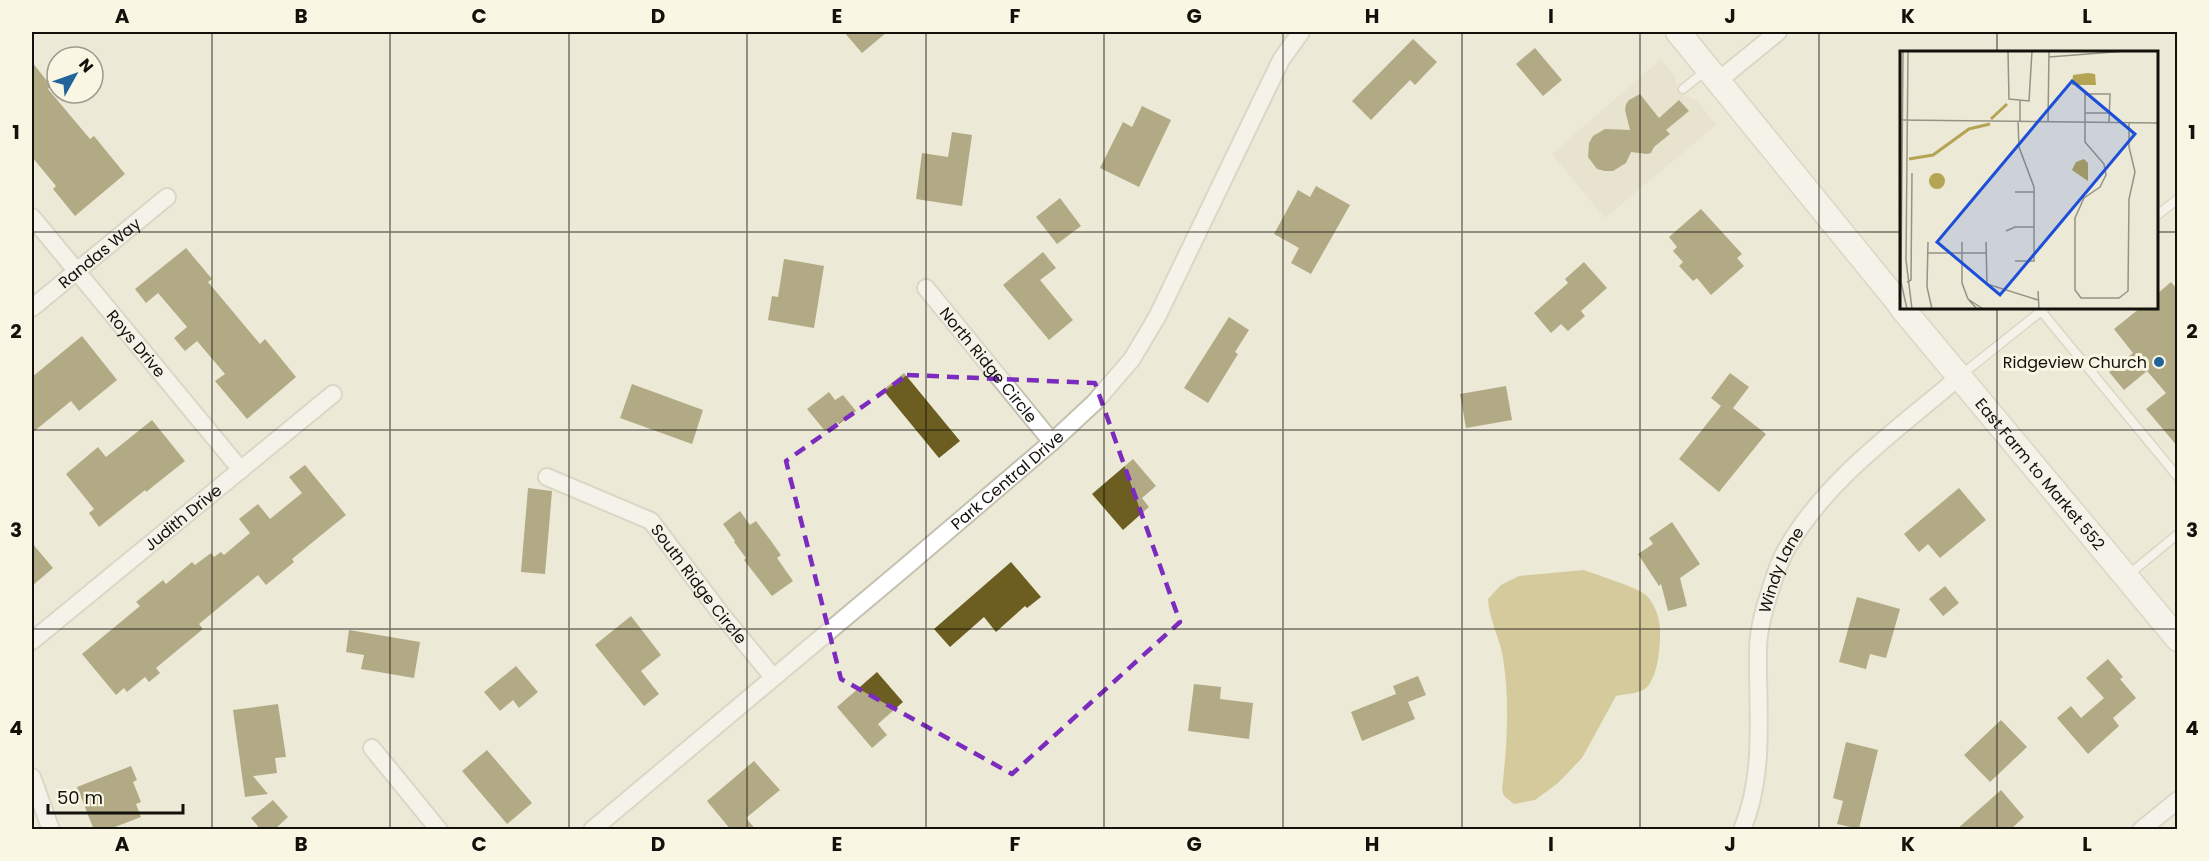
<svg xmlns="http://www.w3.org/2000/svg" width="2209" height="861" viewBox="0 0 2209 861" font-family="Poppins,sans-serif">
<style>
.built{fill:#e1dcc3}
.water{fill:#b5a454}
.building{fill:#6b5e20}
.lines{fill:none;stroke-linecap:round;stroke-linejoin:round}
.service-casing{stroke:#c5c1b0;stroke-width:11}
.minor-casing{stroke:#c5c1b0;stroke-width:20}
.secondary-casing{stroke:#c5c1b0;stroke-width:27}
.service{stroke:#fff;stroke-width:8}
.minor{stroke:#fff;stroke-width:16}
.secondary{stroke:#fff;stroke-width:24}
.marked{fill:none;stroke:#7b2cbf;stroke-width:4.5;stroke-dasharray:12 8;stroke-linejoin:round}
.grid{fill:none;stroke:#12110b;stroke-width:1.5;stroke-opacity:0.55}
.poi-dot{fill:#226399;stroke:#faf6e4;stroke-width:2}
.labels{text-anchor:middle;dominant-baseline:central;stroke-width:6;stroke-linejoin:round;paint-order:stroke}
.street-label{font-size:16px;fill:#12110b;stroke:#faf6e4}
.poi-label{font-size:16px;fill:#12110b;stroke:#faf6e4;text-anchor:end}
.inset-river{fill:none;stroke:#b5a454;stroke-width:3}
.inset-road{fill:none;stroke:#959385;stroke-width:1.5}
.view{fill:#1d4ed8;fill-opacity:0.15;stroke:#1d4ed8;stroke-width:3}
.inset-edge{fill:none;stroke:#12110b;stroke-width:3}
.neatline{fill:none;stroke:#12110b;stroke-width:2}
.grid-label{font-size:20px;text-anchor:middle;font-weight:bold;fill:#12110b}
</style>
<rect width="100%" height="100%" fill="#ece9d7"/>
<!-- built -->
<path class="built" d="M1661 59 1675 76 1677 87 1683 95 1696 100 1716 125 1605 218 1552 154Z"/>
<!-- water -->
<path class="water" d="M1584 570C1599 576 1638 587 1647 596 1653 603 1658 613 1659 621 1662 637 1659 682 1643 690 1636 694 1624 694 1616 696L1582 758 1558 783 1535 800 1514 804 1504 796 1502 790C1507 746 1510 702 1503 658 1500 638 1489 620 1488 599L1501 585 1519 576Z"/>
<!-- building -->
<path class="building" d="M844 32H887L862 53Z
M1413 39 1437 62 1415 85 1410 80 1371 120 1352 101Z
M1535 48 1562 80 1543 96 1516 64Z
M32 62 51 86 48 89 90 139 94 136 125 174 75 216 53 189 56 186 32 157Z
M1640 94 1659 118 1679 100 1689 111 1666 130 1670 134 1654 147 1651 153 1647 154 1631 152 1626 163 1613 171H1605L1597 169 1588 157 1589 143 1593 136 1605 129 1630 130 1625 110 1626 104 1629 100Z
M1142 106 1171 120 1139 187 1100 168 1123 122 1132 127Z
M952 132 972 135 962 206 916 199 922 153 948 157Z
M1316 186 1350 205 1311 274 1291 263 1299 248 1274 234 1298 190 1310 197Z
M1060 198 1081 226 1057 244 1036 217Z
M1701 209 1742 254 1737 258 1744 266 1711 295 1697 278 1693 281 1679 266 1683 262 1673 251 1677 247 1669 237Z
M186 248 212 279 208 282 260 344 265 339 296 377 247 419 215 381 225 374 197 341 185 351 174 338 187 327 158 293 146 303 135 289Z
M1043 252 1056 268 1040 280 1073 320 1049 340 1003 285Z
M784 259 824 266 814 328 768 320 772 296 778 297Z
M1584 262 1607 288 1581 311 1585 316 1568 331 1561 324 1551 333 1534 313 1568 283 1565 279Z
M2171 282 2178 290V447L2146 409 2166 393 2147 371 2124 390 2109 372 2133 353 2114 329 2140 308H2157V294Z
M1229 317 1249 330 1235 352 1238 354 1208 403 1184 388Z
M82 336 117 380 79 411 71 401 32 433V377Z
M904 373 960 441 939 458 883 390Z
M1730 373 1749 387 1733 408 1766 434 1719 492 1679 459 1721 406 1711 398Z
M632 384 703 410 692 444 620 418Z
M1506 386 1512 420 1466 428 1460 394Z
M829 392 835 400 843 395 856 411 839 424 837 422 825 431 807 409Z
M152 420 185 461 146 492 145 490 99 527 89 513 94 509 66 474 98 447 106 457Z
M1133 459 1156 486 1142 498 1149 507 1123 530 1092 494Z
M305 465 346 515 292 559 294 562 266 585 258 575 199 624 203 629 156 668 160 673 149 682 145 677 127 692 124 688 116 695 82 654 140 606 136 602 163 580 166 584 192 562 195 565 211 553 214 557 221 552 224 555 250 533 239 519 258 504 270 519 302 493 289 477Z
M528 488 552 491 545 574 521 572Z
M1959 488 1986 520 1940 558 1928 544 1919 552 1904 534Z
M740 511 750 525 756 521 771 541 781 555 777 558 793 581 772 596 744 560 746 558 734 542 735 541 723 524Z
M1672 522 1700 564 1680 578 1687 606 1668 611 1661 584 1659 586 1638 554 1653 544 1649 538Z
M32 543 53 568 32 586Z
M1011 562 1041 597 1027 608 1025 606 996 632 984 617 950 647 934 629Z
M1945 586 1959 603 1943 616 1929 599Z
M1857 597 1900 609 1886 658 1870 654 1866 669 1839 662Z
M631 616 661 655 641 671 659 694 644 706 595 645Z
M349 630 420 642 414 678 361 669 364 655 346 652Z
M2108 659 2123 677 2120 679 2136 698 2113 718 2119 726 2088 754 2057 718 2071 706 2081 718 2104 698 2086 678Z
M516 666 538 692 519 708 513 700 500 711 484 692Z
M877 672 903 702 878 724 887 735 872 748 837 707Z
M1418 676 1426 695 1408 702 1415 719 1362 741 1351 712 1396 694 1393 686Z
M1194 684 1221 687 1220 699 1253 703 1249 739 1188 731Z
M278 704 286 757 275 758 277 773 253 776 268 794 245 797 233 710Z
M2001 720 2027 747 1990 782 1964 755Z
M1846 742 1878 750 1859 829 1837 824 1843 801 1833 798Z
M487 750 532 803 507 824 462 771Z
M754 761 780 790 746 818 756 830H731L707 801Z
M131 766 137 780 133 782 141 802 136 804 141 817 107 830H94L77 787Z
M2001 790 2024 817 2010 830H1956Z
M273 800 288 817 274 830H261L251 818Z"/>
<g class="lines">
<!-- service casing -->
<g class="service-casing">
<path id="service" d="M1683 89 1705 71
M2156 216 2178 199
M2041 311 2178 477
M1961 375 2045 308
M2127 576 2178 534"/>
</g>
<!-- minor casing -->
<g class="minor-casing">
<g id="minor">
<path d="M1718 81 1778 32"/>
<path id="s1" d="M32 217 241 470"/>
<path id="s2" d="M926 288 1052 442"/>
<path id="s3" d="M32 308 167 197"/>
<path id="s4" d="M547 477 651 521 721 614 773 677"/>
<path id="s5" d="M32 641 333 394"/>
<path d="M372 748 439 830"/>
<path d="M32 777 51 830"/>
<path id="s6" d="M592 830 903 569 1052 442 1095 402 1132 359 1157 317 1281 60 1301 32"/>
<path id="s7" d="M1742 830C1766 772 1757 711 1758 650 1758 629 1765 607 1771 588 1775 575 1779 562 1786 550 1826 479 1897 430 1959 377"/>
<path d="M2141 830 2178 800"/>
</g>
</g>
<!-- secondary casing -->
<g class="secondary-casing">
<g id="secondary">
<path d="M1678 32 1902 307"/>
<path id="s8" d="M1902 308 2178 639"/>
</g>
</g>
<!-- service -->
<use href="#service" class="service"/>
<!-- minor -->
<use href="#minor" class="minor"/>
<!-- secondary -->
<use href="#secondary" class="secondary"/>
</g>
<!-- marked area -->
<path d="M0 0H2209V861H0ZM907 375 1095 383 1180 622 1012 774 841 679 786 461Z" fill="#ece9d7" fill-opacity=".55" fill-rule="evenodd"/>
<path class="marked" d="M907 375 1095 383 1180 622 1012 774 841 679 786 461Z"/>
<!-- grid -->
<path class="grid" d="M212 32V830M390 32V830M569 32V830M747 32V830M926 32V830M1104 32V830M1283 32V830M1462 32V830M1640 32V830M1819 32V830M1997 32V52M32 232H1902M2156 232H2178M1997 308V830M32 430H2178M32 629H2178"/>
<!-- markers -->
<circle class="poi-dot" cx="2159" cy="362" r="6"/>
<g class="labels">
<!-- street labels -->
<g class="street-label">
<text stroke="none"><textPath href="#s3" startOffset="87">Randas Way</textPath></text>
<text stroke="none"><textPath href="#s1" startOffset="164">Roys Drive</textPath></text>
<text stroke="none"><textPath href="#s2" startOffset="99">North Ridge Circle</textPath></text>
<text stroke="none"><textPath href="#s8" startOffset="216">East Farm to Market 552</textPath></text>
<text stroke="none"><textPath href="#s6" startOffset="543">Park Central Drive</textPath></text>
<text stroke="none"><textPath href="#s5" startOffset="195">Judith Drive</textPath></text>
<text stroke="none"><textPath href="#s7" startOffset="266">Windy Lane</textPath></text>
<text stroke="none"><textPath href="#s4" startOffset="192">South Ridge Circle</textPath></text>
</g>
<!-- poi labels -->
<g class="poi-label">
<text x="2147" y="362">Ridgeview Church</text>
</g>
</g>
<!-- overview -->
<g transform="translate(1900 51)">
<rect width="258" height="258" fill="#ece9d7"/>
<path d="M188 22 195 23 196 34H205H172L173 24ZM184 108 188 112V130L172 119 176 111ZM29 130a8 8 0 1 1 16 0a8 8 0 1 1-16 0Z" fill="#b5a454"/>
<path class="inset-river" d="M91 68 107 53M9 108 33 104 69 78 90 73"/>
<path class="inset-road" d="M3 0 1 231 7 258M8 0 6 209 12 258M108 0 109 48 129 50 132 0M149 6 226 0M185 62H210M0 69 258 72M120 70V50M120 70V51M148 71 149 0M209 72 210 43H185V91L204 113 206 124 200 136 184 147 175 167V239L181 247H219L228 240 229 148 235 121 229 96V72M115 141H134M106 180 115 176H134M28 191 27 236 32 258M62 191V232L68 248M86 191 87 233 138 249M28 202H86M115 210H134V136L119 96 118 70M7 231 11 229 12 122M138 240 139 258M77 258 68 248 83 258"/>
<path class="view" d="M172 30 235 83 100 244 37 191Z"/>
<rect width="258" height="258" class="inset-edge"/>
</g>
<!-- border -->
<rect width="2209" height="861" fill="none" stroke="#faf6e4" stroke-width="66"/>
<!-- north arrow -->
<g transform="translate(75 75) rotate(50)"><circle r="28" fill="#faf6e4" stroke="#9d9a8d" stroke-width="1.5"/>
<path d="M0-4.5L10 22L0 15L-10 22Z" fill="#226399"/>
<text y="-9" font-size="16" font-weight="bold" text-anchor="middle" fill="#12110b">N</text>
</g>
<!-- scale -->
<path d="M48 804v9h135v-9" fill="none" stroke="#12110b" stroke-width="3"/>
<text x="57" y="804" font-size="18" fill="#12110b" stroke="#faf6e4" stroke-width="4.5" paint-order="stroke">50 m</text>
<rect x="33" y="33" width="2143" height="795" class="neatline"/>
<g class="grid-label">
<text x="122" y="23">A</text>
<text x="301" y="23">B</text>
<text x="479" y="23">C</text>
<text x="658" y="23">D</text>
<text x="837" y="23">E</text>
<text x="1015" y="23">F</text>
<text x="1194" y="23">G</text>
<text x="1372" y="23">H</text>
<text x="1551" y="23">I</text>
<text x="1730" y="23">J</text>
<text x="1908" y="23">K</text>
<text x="2087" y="23">L</text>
<text x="16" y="139">1</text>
<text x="2192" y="139">1</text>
<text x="16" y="338">2</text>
<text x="2192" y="338">2</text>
<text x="16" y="537">3</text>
<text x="2192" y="537">3</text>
<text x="16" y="735">4</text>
<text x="2192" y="735">4</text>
<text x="122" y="851">A</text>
<text x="301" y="851">B</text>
<text x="479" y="851">C</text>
<text x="658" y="851">D</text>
<text x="837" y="851">E</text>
<text x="1015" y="851">F</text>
<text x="1194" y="851">G</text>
<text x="1372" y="851">H</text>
<text x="1551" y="851">I</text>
<text x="1730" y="851">J</text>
<text x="1908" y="851">K</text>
<text x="2087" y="851">L</text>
</g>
</svg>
